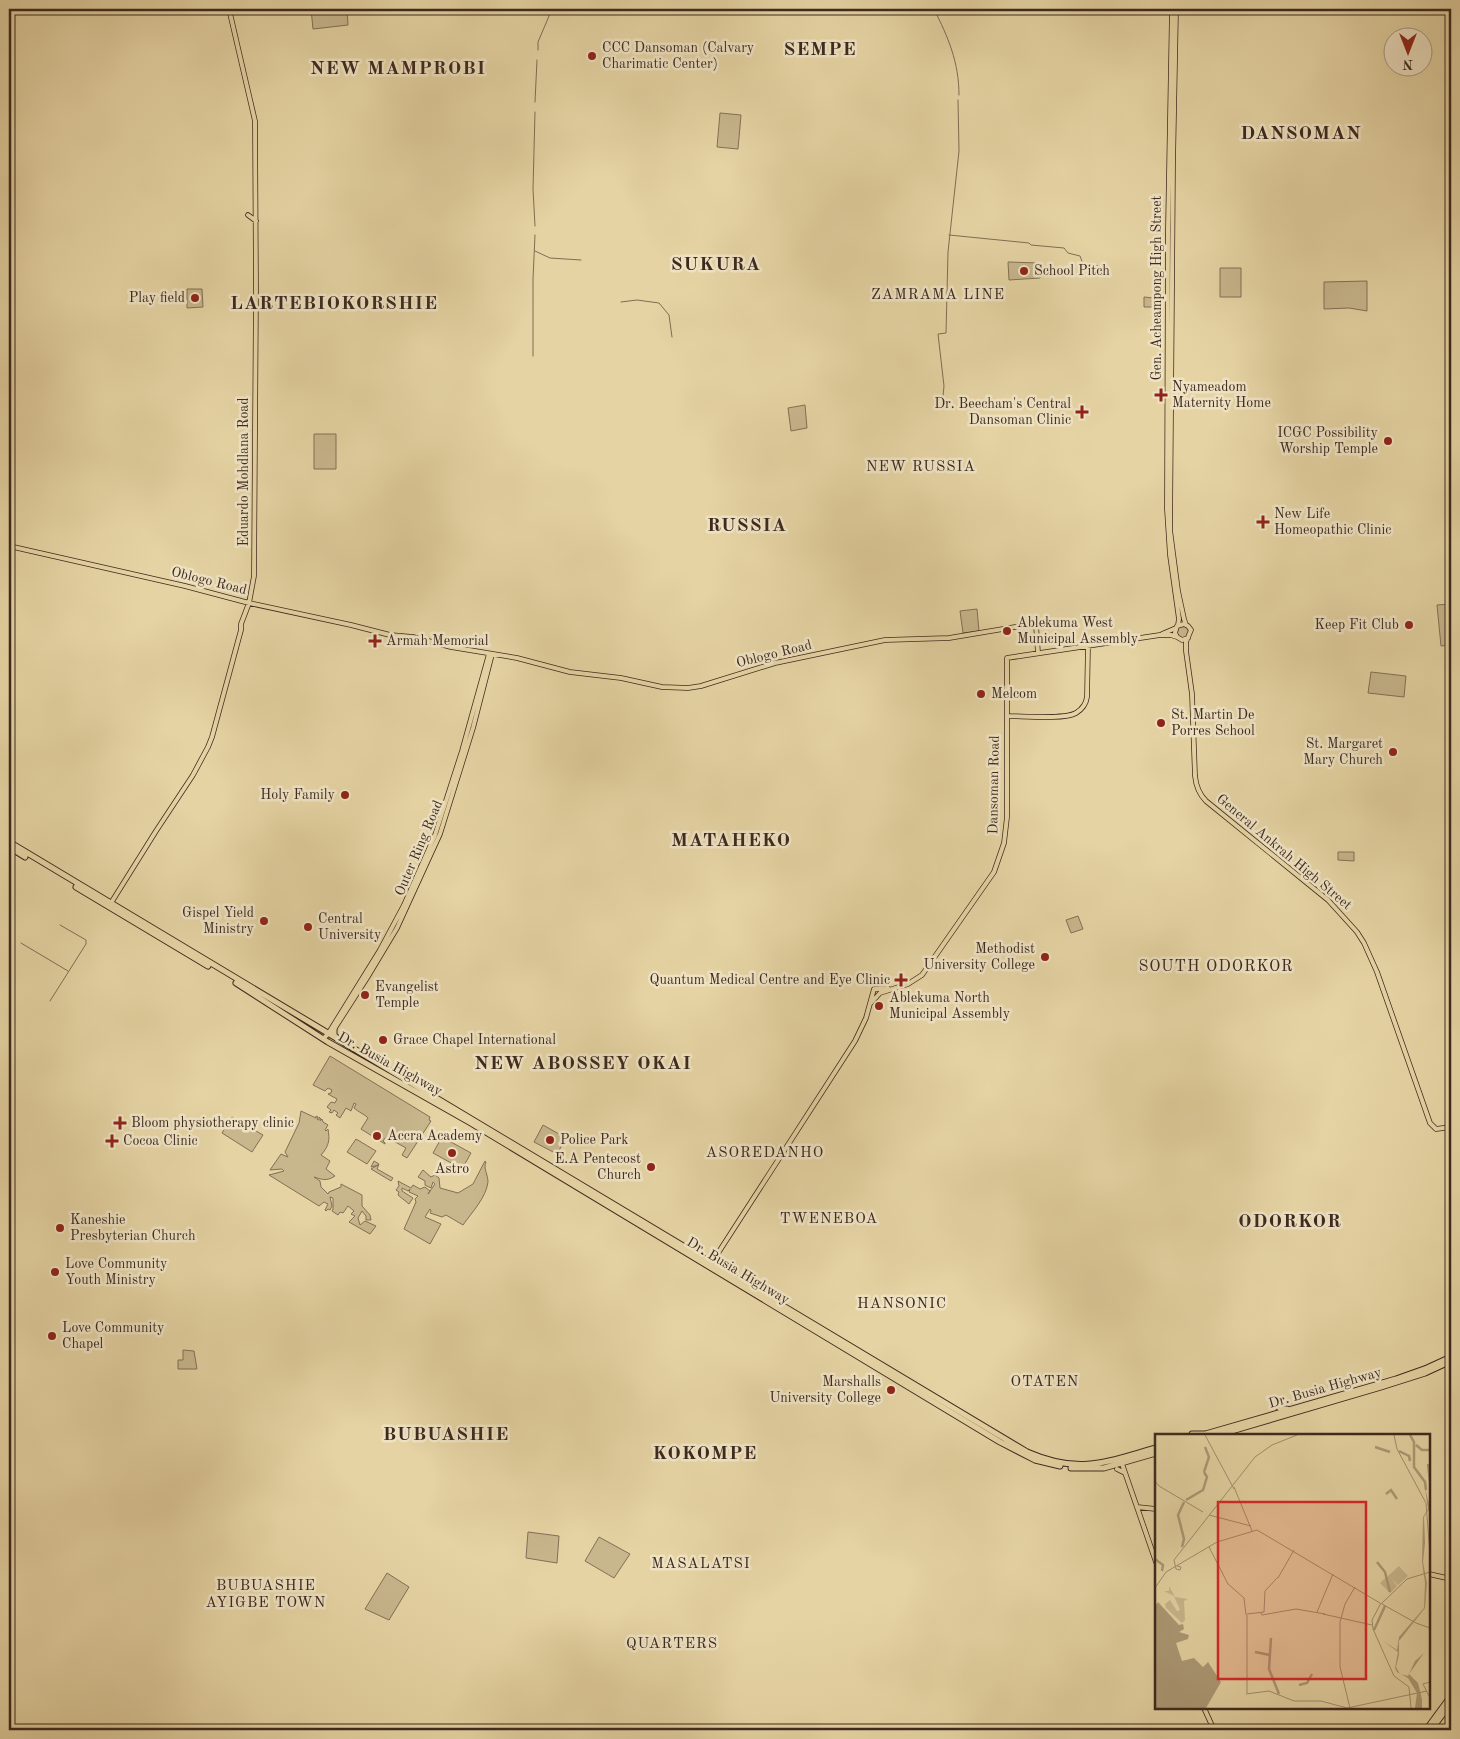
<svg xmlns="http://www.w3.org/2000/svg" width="1460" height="1739" viewBox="0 0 1460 1739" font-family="'Old Standard TT',serif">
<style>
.green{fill:#c8b68d;stroke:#827056}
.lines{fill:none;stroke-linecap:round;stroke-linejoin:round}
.stream{stroke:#806d53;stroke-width:1}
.major-casing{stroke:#3d2a1f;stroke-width:5.5}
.highway-casing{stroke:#3d2a1f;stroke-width:7}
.major{stroke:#e5d3a3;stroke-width:4}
.highway{stroke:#e5d3a3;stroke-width:5}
.poi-dot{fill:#8f2418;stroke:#eee2c3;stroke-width:2}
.labels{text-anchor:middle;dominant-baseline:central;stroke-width:5;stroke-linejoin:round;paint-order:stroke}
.poi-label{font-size:14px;fill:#3d2a1f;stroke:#eee2c3;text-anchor:start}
.street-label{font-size:14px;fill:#3d2a1f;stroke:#eee2c3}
.neighbourhood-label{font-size:15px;letter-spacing:1px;fill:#3d2a1f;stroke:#eee2c3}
.quarter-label{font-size:16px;letter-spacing:1px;fill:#3d2a1f;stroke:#eee2c3}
.district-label{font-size:19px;font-weight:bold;letter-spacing:1px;fill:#3d2a1f;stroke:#eee2c3}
.inset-river{fill:none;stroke:#ac9a76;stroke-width:2.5}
.inset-road{fill:none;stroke:#a28f6e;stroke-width:1}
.view{fill:#d62828;fill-opacity:0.15;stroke:#d62828;stroke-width:2.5}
.inset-edge{fill:none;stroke:#3d2a1f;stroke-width:2.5}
</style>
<rect width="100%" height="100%" fill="#e5d3a3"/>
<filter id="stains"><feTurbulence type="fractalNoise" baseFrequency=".004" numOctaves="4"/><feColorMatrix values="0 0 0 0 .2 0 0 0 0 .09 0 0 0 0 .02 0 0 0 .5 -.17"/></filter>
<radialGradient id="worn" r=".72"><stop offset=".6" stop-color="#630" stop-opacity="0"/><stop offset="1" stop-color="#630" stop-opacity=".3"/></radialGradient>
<!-- green -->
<path class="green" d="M311 9H347L348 25 313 29Z
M720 113 741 115 738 149 717 147Z
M1008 262 1040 263V278L1009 280Z
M1220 268H1241V297H1220Z
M1367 281V311L1349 308 1324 309V282Z
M187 289H202L203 307 187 308Z
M1144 297 1154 298V307H1144Z
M805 405 807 428 791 431 788 408Z
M314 434H336V469H314Z
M1451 604V645L1441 646 1437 605Z
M977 609 979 631 963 633 960 611Z
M1186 625 1190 631 1187 637C1182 638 1179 638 1177 633L1178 627Z
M1371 672 1406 676 1404 697 1368 693Z
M1338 852H1354V861L1338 860Z
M1078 916 1083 929 1071 933 1066 920Z
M330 1056 430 1117 429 1120 431 1121 407 1158 402 1155 406 1148 390 1139 389 1140 385 1138 383 1141 385 1143V1144L361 1129 368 1118C367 1116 357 1111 354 1108L356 1104 354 1103 351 1111 346 1108 340 1118 336 1115 338 1113 334 1110 332 1113 329 1112 331 1110 327 1107 331 1102 335 1103 337 1099 328 1094 331 1093 332 1090 328 1088 325 1091 313 1085Z
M301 1111 316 1118V1116L318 1117 317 1119 319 1120V1117L321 1119 320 1121 322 1119 323 1122 328 1125 325 1130 326 1131 328 1129C330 1140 329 1146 321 1155L330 1161 326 1169 335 1176C326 1182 321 1179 314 1177L320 1181 321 1187 328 1194 329 1192 341 1187V1184L362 1195V1206L370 1215 371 1220H366V1216L362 1211 358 1218 360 1225 365 1221 376 1226 370 1234 349 1222 355 1216 351 1214 354 1211 348 1206 343 1213 340 1212 338 1215 332 1211 333 1209V1198L330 1197 332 1206 330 1210 328 1209 326 1211 325 1210 328 1204 324 1202 319 1206 269 1175 284 1171 282 1169 270 1170 281 1154 288 1157 285 1152 299 1123Z
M232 1117 263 1135 252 1152 222 1133Z
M543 1125 566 1138 557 1154 534 1142Z
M442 1137 471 1153 462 1169 433 1153Z
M356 1139 376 1151 367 1164 347 1152Z
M374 1161 379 1164 377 1169 393 1178 391 1181 371 1169 378 1165 371 1167Z
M485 1161 486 1162C483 1169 488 1174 488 1182 486 1198 472 1212 463 1225L446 1215 442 1217 430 1213 431 1211 430 1209 425 1217 441 1224 430 1244 404 1229 416 1202 415 1199 418 1196 409 1192 410 1189 408 1191 402 1188V1191L413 1198 409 1204 398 1195 399 1192 396 1190 399 1186 398 1181 411 1188 413 1185 420 1189 425 1187 430 1191 428 1194 435 1184 433 1182 431 1188 425 1185V1181L418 1177 423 1170 431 1177 435 1175 439 1178 440 1188 458 1193 473 1184Z
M183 1350 194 1351 197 1369H178V1360H183Z
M528 1532 559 1536 557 1563 526 1558Z
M599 1537 630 1554 614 1578 585 1561Z
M387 1573 409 1587 389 1620 365 1609Z"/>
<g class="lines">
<!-- stream -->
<path class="stream" d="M934 9C948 37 959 62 959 95
M538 50V42L552 9
M535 102 537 60
M535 226 533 189 535 112
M949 235 1029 243 1031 245 1064 248 1068 253 1080 256 1083 264 1098 266
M535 251 550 258 581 260
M621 302 637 300 659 303 669 315 672 337
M533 356V279L535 235
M942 406 944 386 938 334 946 333 948 252 959 151 958 100
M21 943 68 971
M50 1001 86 944V940L60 925"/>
<!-- major casing -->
<g class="major-casing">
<path id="major" d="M1172 9 1168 229 1167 509 1170 555 1179 619 1178 625
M1176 9 1173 163 1170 530 1178 591 1184 619 1186 625
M248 215 256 221
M9 546 185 586 249 603 351 625 390 635 413 637 451 647 517 658 570 672 621 678 662 687 688 688 701 686 775 663 885 640 949 638 1021 626 1036 625 1038 653
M1162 634 1176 628
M1188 638 1182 640 1177 637 1175 633 1177 626 1184 624 1188 626 1191 630 1186 642V651L1192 694 1195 776C1196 786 1199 794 1206 801L1328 900 1357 932 1364 943 1377 972 1430 1123 1436 1129 1451 1127
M1007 716C1023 716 1064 720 1076 713 1081 710 1086 704 1087 697L1088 646
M111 903 156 831 193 775 208 747 212 737 241 630V624L249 603 254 576 256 292 255 121 229 9
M870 1004 880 993 908 984 922 975 994 872 1004 843 1007 817V658L1160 635H1171L1177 637
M333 1031 367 978 397 928 440 834 473 728 492 654
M323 1039 328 1034 380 950 404 905 435 835 462 751 489 654
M711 1264 855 1041 866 1018 874 989 888 988
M1121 1461 1156 1562
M1117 1469 1125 1473
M1137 1507 1156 1509
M1429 1574 1451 1579
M1204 1708 1214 1730"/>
</g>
<!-- highway casing -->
<g class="highway-casing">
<path id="highway" d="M9 842 1027 1452C1080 1475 1105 1462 1156 1448
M9 847 25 857
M76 887 208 966
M236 983 328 1042 471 1123 1000 1442 1035 1460 1060 1466
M334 1029V1035L337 1038
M1275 1404 1281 1409H1287
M1192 1434H1205
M1202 1435 1396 1379 1427 1368 1451 1357
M1218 1435 1381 1387 1425 1373 1451 1361
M1071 1468H1104L1156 1453
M1426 1730 1451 1696
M1431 1730 1451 1703"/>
</g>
<!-- major -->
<use href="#major" class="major"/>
<!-- highway -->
<use href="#highway" class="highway"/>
</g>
<!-- markers -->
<g class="poi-dot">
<circle cx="592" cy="56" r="5"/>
<circle cx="1024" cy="271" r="5"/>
<circle cx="195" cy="298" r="5"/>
<path d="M1158.5 387.5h5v5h5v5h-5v5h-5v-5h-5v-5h5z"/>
<path d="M1079.5 404.5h5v5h5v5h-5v5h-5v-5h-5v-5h5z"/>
<circle cx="1388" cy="441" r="5"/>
<path d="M1260.5 514.5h5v5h5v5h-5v5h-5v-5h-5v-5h5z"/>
<circle cx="1409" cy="625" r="5"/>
<circle cx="1007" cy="631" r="5"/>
<path d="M372.5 633.5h5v5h5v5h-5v5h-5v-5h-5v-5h5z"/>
<circle cx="981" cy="694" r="5"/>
<circle cx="1161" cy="723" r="5"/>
<circle cx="1393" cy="752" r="5"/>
<circle cx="345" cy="795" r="5"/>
<circle cx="264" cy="921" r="5"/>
<circle cx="308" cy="927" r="5"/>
<circle cx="1045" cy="957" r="5"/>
<path d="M898.5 972.5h5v5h5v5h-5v5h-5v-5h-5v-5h5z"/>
<circle cx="365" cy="995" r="5"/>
<circle cx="879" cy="1006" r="5"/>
<circle cx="383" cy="1040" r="5"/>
<path d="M117.5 1115.5h5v5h5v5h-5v5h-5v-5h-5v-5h5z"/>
<circle cx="377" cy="1136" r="5"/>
<circle cx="550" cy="1140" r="5"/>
<path d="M109.5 1133.5h5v5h5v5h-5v5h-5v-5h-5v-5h5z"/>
<circle cx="452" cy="1153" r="5"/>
<circle cx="651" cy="1167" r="5"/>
<circle cx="60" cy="1228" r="5"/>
<circle cx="55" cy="1272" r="5"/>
<circle cx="52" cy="1336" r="5"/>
<circle cx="891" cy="1390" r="5"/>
</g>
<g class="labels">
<!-- poi labels -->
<g class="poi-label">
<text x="602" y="48">CCC Dansoman (Calvary<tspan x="602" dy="16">Charimatic Center)</tspan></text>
<text x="1034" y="271">School Pitch</text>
<text x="185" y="298" text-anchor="end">Play field</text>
<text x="1172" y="387">Nyameadom<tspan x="1172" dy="16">Maternity Home</tspan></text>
<text x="1071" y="404" text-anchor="end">Dr. Beecham's Central<tspan x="1071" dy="16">Dansoman Clinic</tspan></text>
<text x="1378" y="433" text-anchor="end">ICGC Possibility<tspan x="1378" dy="16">Worship Temple</tspan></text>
<text x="1274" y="514">New Life<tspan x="1274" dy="16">Homeopathic Clinic</tspan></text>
<text x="1017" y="623">Ablekuma West<tspan x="1017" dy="16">Municipal Assembly</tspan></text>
<text x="1399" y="625" text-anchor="end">Keep Fit Club</text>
<text x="386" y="641">Armah Memorial</text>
<text x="991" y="694">Melcom</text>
<text x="1171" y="715">St. Martin De<tspan x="1171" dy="16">Porres School</tspan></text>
<text x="1383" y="744" text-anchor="end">St. Margaret<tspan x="1383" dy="16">Mary Church</tspan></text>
<text x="335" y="795" text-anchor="end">Holy Family</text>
<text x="254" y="913" text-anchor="end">Gispel Yield<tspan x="254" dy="16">Ministry</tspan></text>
<text x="318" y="919">Central<tspan x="318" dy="16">University</tspan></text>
<text x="1035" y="949" text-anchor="end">Methodist<tspan x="1035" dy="16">University College</tspan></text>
<text x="890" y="980" text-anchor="end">Quantum Medical Centre and Eye Clinic</text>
<text x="375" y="987">Evangelist<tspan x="375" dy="16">Temple</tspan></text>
<text x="889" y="998">Ablekuma North<tspan x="889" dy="16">Municipal Assembly</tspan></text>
<text x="393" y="1040">Grace Chapel International</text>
<text x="131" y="1123">Bloom physiotherapy clinic</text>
<text x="387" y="1136">Accra Academy</text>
<text x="560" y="1140">Police Park</text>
<text x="123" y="1141">Cocoa Clinic</text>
<text x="641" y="1159" text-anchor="end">E.A Pentecost<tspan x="641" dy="16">Church</tspan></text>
<text x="452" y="1169" text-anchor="middle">Astro</text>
<text x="70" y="1220">Kaneshie<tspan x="70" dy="16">Presbyterian Church</tspan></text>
<text x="65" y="1264">Love Community<tspan x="65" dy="16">Youth Ministry</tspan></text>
<text x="62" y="1328">Love Community<tspan x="62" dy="16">Chapel</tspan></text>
<text x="881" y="1382" text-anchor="end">Marshalls<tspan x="881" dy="16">University College</tspan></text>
</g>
<!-- street labels -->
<g class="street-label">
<text transform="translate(1157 288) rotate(-90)">Gen. Acheampong High Street</text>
<text transform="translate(244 472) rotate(-90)">Eduardo Mohdlana Road</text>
<text transform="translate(209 581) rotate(14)">Oblogo Road</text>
<text transform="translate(774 654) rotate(-14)">Oblogo Road</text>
<text transform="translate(994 785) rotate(-89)">Dansoman Road</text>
<text transform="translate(419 848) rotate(-67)">Outer Ring Road</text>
<text transform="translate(1284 852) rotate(40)">General Ankrah High Street</text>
<text transform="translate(390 1064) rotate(29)">Dr. Busia Highway</text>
<text transform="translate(738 1271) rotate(31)">Dr. Busia Highway</text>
<text transform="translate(1325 1388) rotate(-16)">Dr. Busia Highway</text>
</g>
<!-- neighbourhood labels -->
<g class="neighbourhood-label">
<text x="938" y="295">ZAMRAMA LINE</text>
<text x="921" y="467">NEW RUSSIA</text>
<text x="765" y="1153">ASOREDANHO</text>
<text x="829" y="1219">TWENEBOA</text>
<text x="902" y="1304">HANSONIC</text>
<text x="1045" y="1382">OTATEN</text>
<text x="701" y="1564">MASALATSI</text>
<text x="266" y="1586">BUBUASHIE<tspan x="266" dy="17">AYIGBE TOWN</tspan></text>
<text x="672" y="1644">QUARTERS</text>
</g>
<!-- quarter labels -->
<g class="quarter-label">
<text x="1216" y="967">SOUTH ODORKOR</text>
</g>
<!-- district labels -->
<g class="district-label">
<text x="820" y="50">SEMPE</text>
<text x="398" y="69">NEW MAMPROBI</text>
<text x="1301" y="134">DANSOMAN</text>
<text x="716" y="265">SUKURA</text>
<text x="334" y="304">LARTEBIOKORSHIE</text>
<text x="747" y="526">RUSSIA</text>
<text x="731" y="841">MATAHEKO</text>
<text x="583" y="1064">NEW ABOSSEY OKAI</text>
<text x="1290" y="1222">ODORKOR</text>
<text x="446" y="1435">BUBUASHIE</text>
<text x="705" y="1454">KOKOMPE</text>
</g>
</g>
<!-- overview -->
<g transform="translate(1155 1434)">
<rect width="275" height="275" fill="#e5d3a3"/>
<path d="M244 132 253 142 243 151 236 144 242 152 235 159 225 149ZM14 152 20 163 33 165 29 167 30 186 27 189 11 174 10 170 15 166 22 177 25 176 19 162 9 157H14Z" fill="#c8b68d"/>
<path d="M270 54 275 74 269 83 270 109 268 128 272 149 270 174 244 207V221L241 233 245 240 253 242 260 227 269 219 254 240 263 249 267 265V274H260L262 259 253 244 242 238 240 234 243 218 228 207 242 216 244 203 269 174 270 149 267 128 268 83 273 75ZM3 168 24 191 28 190 29 195 24 198 34 201 33 205 21 209 27 227 39 224 48 233 53 228 66 248 51 274H0V172Z" fill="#ac9a76"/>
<path class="inset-river" d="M255 1 259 8V33L270 48 271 56M261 11 267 16H275M220 13 235 18M244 17 254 22 255 27M273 30 275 47M49 38 54 23 50 13M231 60 236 56 242 65M31 66 48 56 52 43 49 38M27 113 29 105 23 81 29 68M0 125 8 131 7 137M222 128 230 138 235 158M219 196 230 172M100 218 115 221M114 235 116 204M114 235 124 260M144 251 152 249 157 240"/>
<path class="inset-road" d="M50 1 79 55M239 1 242 15 271 69 275 120M0 47 4 52 48 78M79 53 97 97M54 81 96 92M54 113 73 150 89 164 91 181M22 132 26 133 25 136 21 135 19 126 100 23 117 11 142 1M123 144 139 116M0 154 11 138 62 108 102 96 225 169M226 169 217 186 218 195 239 242 254 253 256 274M226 170 252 145 275 138M227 170 261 189 275 194M162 178 178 140M106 179 107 181 141 175 170 180M92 180 109 178 110 157 123 143M168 180 217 191M275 248 268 250 275 264M92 259V181M91 260 114 257 139 267H166L192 274 272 257M195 274 185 233V188L190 170 200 153"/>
<path class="view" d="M63 68H211V245H63Z"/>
<rect width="275" height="275" class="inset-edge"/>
</g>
<!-- margin -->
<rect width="1460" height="1739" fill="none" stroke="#e5d3a3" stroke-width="30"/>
<rect x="10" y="10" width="1440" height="1719" fill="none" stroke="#3d2a1f" stroke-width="2.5"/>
<rect x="15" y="15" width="1430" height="1709" fill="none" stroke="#3d2a1f"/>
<!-- north arrow -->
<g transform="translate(1408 52) rotate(180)"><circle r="24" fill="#eee2c3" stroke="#a79881"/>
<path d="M0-4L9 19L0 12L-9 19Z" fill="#8f2418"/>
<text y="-8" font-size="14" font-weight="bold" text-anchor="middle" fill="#3d2a1f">N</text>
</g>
<rect width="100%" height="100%" filter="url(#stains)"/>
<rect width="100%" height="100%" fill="url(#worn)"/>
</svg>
